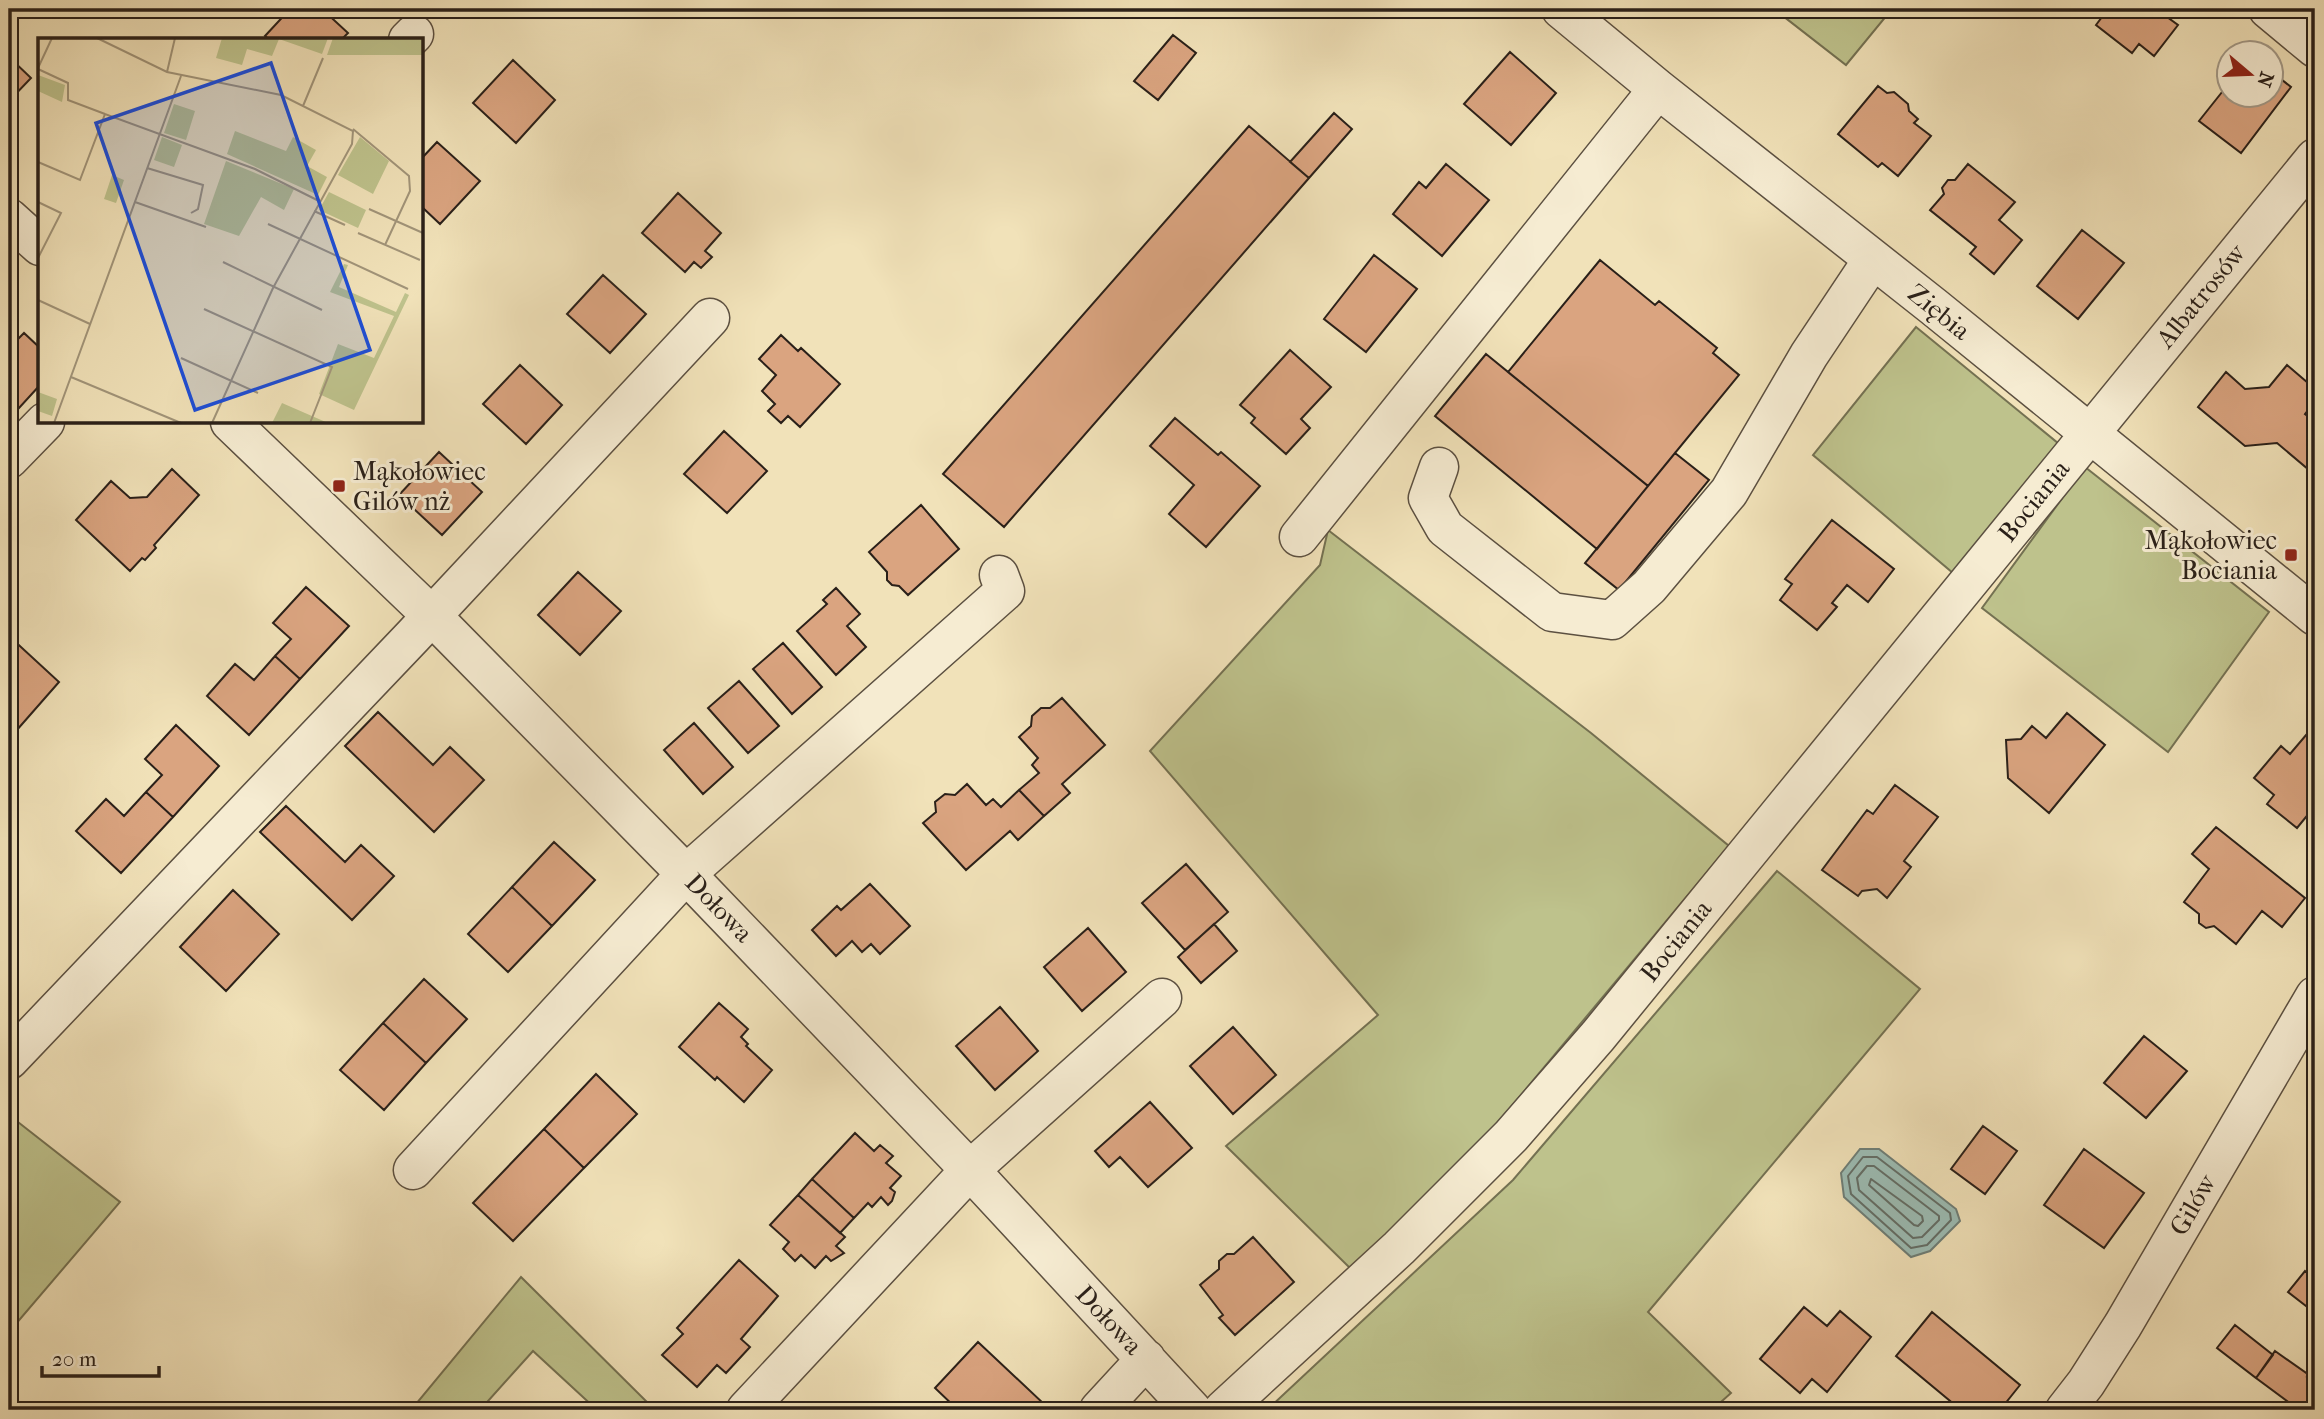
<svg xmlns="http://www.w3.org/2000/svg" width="2324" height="1419" viewBox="0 0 2324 1419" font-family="'IM FELL French Canon',serif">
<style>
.green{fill:#bec28c;stroke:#747152;stroke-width:2}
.water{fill:#9cbdb5;stroke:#6e7e77;stroke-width:2}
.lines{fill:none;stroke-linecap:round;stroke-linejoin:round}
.shore{stroke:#636e67;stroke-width:2}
.building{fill:#daa480;stroke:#2a2019;stroke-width:2}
.minor-casing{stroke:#5c5041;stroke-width:41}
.minor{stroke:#f6ecd2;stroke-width:38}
.poi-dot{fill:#8f2418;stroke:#f6ecd2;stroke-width:2.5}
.labels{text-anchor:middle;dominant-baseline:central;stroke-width:6;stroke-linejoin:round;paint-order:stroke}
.street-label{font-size:26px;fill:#2a2019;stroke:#f6ecd2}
.poi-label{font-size:26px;fill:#2a2019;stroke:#f6ecd2;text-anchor:start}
.inset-road{fill:none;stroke:#a19479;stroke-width:2}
.view{fill:#1d4ed8;fill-opacity:0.15;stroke:#1d4ed8;stroke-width:3.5}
.inset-edge{fill:none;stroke:#2a2019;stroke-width:3.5}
</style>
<rect width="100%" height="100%" fill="#f1e2b9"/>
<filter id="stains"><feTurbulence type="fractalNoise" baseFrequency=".00286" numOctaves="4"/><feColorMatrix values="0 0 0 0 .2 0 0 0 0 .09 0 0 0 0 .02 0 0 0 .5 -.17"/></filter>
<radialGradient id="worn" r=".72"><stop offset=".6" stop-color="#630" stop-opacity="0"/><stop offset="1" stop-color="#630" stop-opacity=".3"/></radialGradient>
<!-- green -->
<path class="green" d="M1774 9H1892L1846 65Z
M1916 327 2059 444 1953 573 1813 455Z
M2085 467 2269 612 2168 752 1982 608Z
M1328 530 1591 733 1729 846 1480 1144 1353 1271 1226 1146 1378 1015 1150 751 1320 565Z
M1777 871 1920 989 1648 1312 1731 1393 1712 1410H1267L1513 1180Z
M9 1115 120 1202 9 1332Z
M521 1277 655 1410H597L533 1351 480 1410H411Z"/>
<!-- water -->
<path class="water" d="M1860 1149H1879L1956 1209 1960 1221 1930 1251 1911 1257 1844 1197 1841 1173Z"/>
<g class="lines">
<!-- shore -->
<path class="shore" d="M1863 1157H1877L1950 1213 1951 1220 1927 1245 1911 1248 1851 1194 1848 1176Z
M1867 1166H1874L1939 1216V1220L1922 1237 1913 1238 1859 1190 1857 1178Z
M1871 1179 1922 1216 1923 1221 1918 1226 1914 1225 1869 1185Z"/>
</g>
<!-- building -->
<path class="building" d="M290 9H322L348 33 341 40H270L265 36Z
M366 9H383L375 17Z
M2108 9H2167L2163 14 2178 25 2154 56 2139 44 2132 53 2096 25Z
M1173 35 1196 53 1158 100 1134 81Z
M1510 52 1556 93 1511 145 1464 104Z
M9 57 31 78 9 101Z
M513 60 555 100 516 143 473 103Z
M2272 72 2291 87 2241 153 2199 121 2230 82V94H2272Z
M1878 86 1887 93 1894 92 1908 104 1909 111 1918 119 1914 123 1931 136 1898 176 1882 163 1878 167 1838 134Z
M1334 113 1352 129 1309 178 1290 162Z
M1249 126 1309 178 1004 527 943 474Z
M437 142 480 181 440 224 422 207V158Z
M1446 164 1489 200 1442 256 1393 214 1419 182 1426 188Z
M1968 164 2015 202 1999 220 2022 240 1994 274 1970 254 1976 247 1930 210 1944 194 1942 188 1948 180H1955Z
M678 193 721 233 705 251 712 257 701 268 694 262 685 272 642 233Z
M2082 230 2124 263 2078 319 2037 286Z
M1374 255 1417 289 1366 352 1324 319Z
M1600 260 1655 305 1659 301 1717 348 1713 353 1739 375 1648 486 1508 372Z
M603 275 646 314 610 353 567 314Z
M9 332 17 340 24 333 40 348V385L9 419Z
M781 335 798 351 801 348 840 384 800 427 788 416 781 423 768 411 775 404 762 391 776 375 759 359Z
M1290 350 1331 387 1301 419 1310 428 1286 454 1251 423 1255 418 1240 405Z
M1486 354 1648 486 1597 549 1435 416Z
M520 365 562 405 526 444 483 404Z
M2287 365 2315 389V401L2305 414 2315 422V475L2277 443 2245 446 2198 407 2226 372 2245 389 2269 387Z
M1175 418 1218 455 1221 452 1260 486 1206 547 1169 514 1194 485 1150 446Z
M724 431 767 471 727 513 684 474Z
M439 452 482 492 442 535 399 495Z
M1675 453 1709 480 1619 590 1585 563Z
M172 469 199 495 154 545 156 548 145 560 142 558 130 571 76 520 111 481 130 498 147 497Z
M921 505 959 549 908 595 899 586 892 585 887 580V572L869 552Z
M1832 520 1894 569 1868 602 1847 585 1832 603 1837 607 1817 630 1780 600 1792 584 1785 579Z
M578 572 621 611 580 655 538 615Z
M306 587 349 626 300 679 275 656 291 639 273 623Z
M836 588 860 614 847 626 866 647 836 675 797 631 827 604 823 600Z
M9 636 59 682 9 739Z
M783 643 822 687 792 714 753 669Z
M275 656 300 679 249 735 207 696 235 664 254 680Z
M739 681 779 726 748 753 708 708Z
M1062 698 1105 745 1062 784 1070 793 1044 816 1019 790 1039 773 1032 765 1038 758 1019 737 1031 726 1032 716 1041 708H1050Z
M378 712 433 765 450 747 484 780 434 832 345 746Z
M2067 713 2105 745 2049 813 2008 778 2006 740 2021 739 2032 726 2046 738Z
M694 723 733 767 703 794 664 750Z
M176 725 219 766 173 817 146 792 162 775 145 759Z
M2312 728 2315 731V806L2297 828 2267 804 2274 795 2254 778 2281 746 2290 754Z
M967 784 986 805 993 799 1001 807 1019 790 1044 816 1018 840 1010 831 966 870 923 823 936 812 935 802 945 794 955 795Z
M1895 785 1938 817 1904 861 1911 867 1887 898 1877 889 1862 891 1858 896 1822 870 1867 810 1873 814Z
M146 792 173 817 121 873 76 831 106 799 124 816Z
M286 806 345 862 361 845 394 876 352 920 260 832Z
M2216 827 2305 898 2282 927 2262 911 2236 944 2214 926 2206 928 2199 923V914L2184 902 2209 869 2192 854Z
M554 842 595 880 552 926 512 887Z
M1186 864 1228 912 1185 950 1142 903Z
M870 884 910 926 880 954 871 944 862 952 852 941 836 956 812 930 837 906 841 910Z
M512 887 552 926 508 972 468 934Z
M233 890 279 934 226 991 180 947Z
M1214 924 1237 951 1201 983 1178 957Z
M1088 928 1126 972 1082 1011 1044 967Z
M424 979 467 1019 426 1063 383 1023Z
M719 1003 748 1029 741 1037 748 1044 746 1046 772 1070 744 1102 717 1077 715 1080 679 1047Z
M1000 1007 1038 1051 995 1090 956 1046Z
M383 1023 426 1063 384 1110 340 1070Z
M1233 1027 1276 1075 1233 1114 1190 1066Z
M2144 1036 2187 1071 2146 1118 2104 1083Z
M596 1074 637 1114 584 1168 544 1129Z
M1150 1102 1192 1148 1148 1187 1120 1157 1109 1167 1095 1151Z
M1983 1126 2017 1151 1985 1194 1951 1169Z
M544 1129 584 1168 513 1241 473 1203Z
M855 1133 874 1151 880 1145 893 1156 886 1163 901 1176 890 1188 895 1192 892 1201 888 1205 881 1197 872 1207 868 1203 854 1218 812 1179Z
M2084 1149 2144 1193 2104 1248 2044 1205Z
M812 1179 854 1218 840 1233 798 1195Z
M798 1195 845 1237 836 1246 844 1253 831 1261 826 1256 815 1268 801 1255 795 1261 783 1249 789 1242 770 1225Z
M1253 1237 1294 1282 1235 1335 1219 1318 1223 1315 1200 1285 1219 1269V1261L1227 1254H1234Z
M739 1260 778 1296 741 1339 750 1347 726 1373 717 1365 697 1387 662 1355 683 1334 677 1328Z
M2305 1271 2315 1280V1313L2288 1292Z
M1804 1307 1827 1326 1840 1311 1871 1337 1827 1392 1812 1379 1800 1393 1760 1359Z
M1932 1312 2020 1385 2000 1410H1961L1896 1356Z
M2235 1325 2273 1355 2256 1378 2217 1348Z
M978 1342 1044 1404 1039 1410H958L935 1388Z
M2275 1351 2309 1375 2307 1377 2315 1383V1405L2312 1410H2299L2256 1378Z"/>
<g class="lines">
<!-- minor casing -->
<g class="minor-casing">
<path id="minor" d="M1561 9 1658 89 1934 307 2315 616
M2268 9 2315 48
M408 40 414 34
M9 218 40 246
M230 422 432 616 686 874 970 1170 1192 1410
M9 459 45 422
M1439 467 1428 498 1445 528 1552 612 1612 620 1649 587 1729 492 1809 355 1873 259
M1299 537 1658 89
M9 1060 413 636 710 318
M413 1170 686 874 1005 591 999 575
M746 1410 970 1170 1162 998
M1099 1410 1146 1359
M1223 1410 1399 1248 1511 1136 1598 1036 2315 158
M2065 1410 2086 1383 2123 1325 2315 996"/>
</g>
<!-- minor -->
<use href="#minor" class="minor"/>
</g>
<!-- markers -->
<g class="poi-dot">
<rect x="332" y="479" width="14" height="14" rx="3.5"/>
<rect x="2284" y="548" width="14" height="14" rx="3.5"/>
</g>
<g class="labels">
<!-- street labels -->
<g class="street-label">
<text transform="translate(2201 296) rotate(-51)">Albatrosów</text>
<text transform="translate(1939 312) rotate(39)">Ziębia</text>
<text transform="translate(2034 501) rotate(-51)">Bociania</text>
<text transform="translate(719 908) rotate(46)">Dołowa</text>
<text transform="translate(1676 941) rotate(-51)">Bociania</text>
<text transform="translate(2193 1205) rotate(-60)">Gilów</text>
<text transform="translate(1109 1320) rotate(47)">Dołowa</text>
</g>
<!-- poi labels -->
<g class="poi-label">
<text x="353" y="471">Mąkołowiec<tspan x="353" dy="30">Gilów nż</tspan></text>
<text x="2277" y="540" text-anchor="end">Mąkołowiec<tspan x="2277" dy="30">Bociania</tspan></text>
</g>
</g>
<!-- overview -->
<g transform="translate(38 38)">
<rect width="385" height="385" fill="#f1e2b9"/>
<path d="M184 0H290L284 16 241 1 234 18 209 11 204 27 178 20ZM295 0H385V17H289ZM0 37 27 47 24 64 0 53ZM136 66 157 73 148 102 126 95ZM197 93 248 113 255 99 278 112 269 128 289 139 280 157 189 116ZM124 99 144 107 136 129 116 122ZM322 99 351 123 335 156 300 137ZM188 123 256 151 246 172 223 159 201 198 166 186ZM74 137 86 142 78 165 66 161ZM291 154 328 172 320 190 281 172ZM306 226 310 227 301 249 358 274 367 255 371 257 316 372 281 356 300 306 336 320 356 278 292 254ZM0 354 19 361 14 378 0 373ZM244 365 290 385H234Z" fill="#bec28c"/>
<path class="inset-road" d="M59 0 129 34 243 57 315 93 314 106 235 250 174 385M0 30 14 0M0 31 30 45V62L67 76M129 34 137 0M265 68 285 20M315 91 371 138 372 153 347 207M0 124 42 142 67 76 217 131 281 163M109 130 165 147 160 171 153 175M0 164 23 175 0 220M97 164 168 189M331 171 385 195M276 173 307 187M230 186 370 251M320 195 382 222M185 224 284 272M0 262 52 286M166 271 294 329 272 385M143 320 220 355M33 339 143 385M16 385 143 38"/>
<path class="view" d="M233 25 332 312 157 372 58 85Z"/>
<rect width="385" height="385" class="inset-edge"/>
</g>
<!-- margin -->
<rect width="2324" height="1419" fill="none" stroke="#f1e2b9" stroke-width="35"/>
<rect x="10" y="10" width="2303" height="1398" fill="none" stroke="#2a2019" stroke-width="3.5"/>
<rect x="18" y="18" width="2289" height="1384" fill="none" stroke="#2a2019" stroke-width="2"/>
<!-- north arrow -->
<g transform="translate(2250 74) rotate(109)"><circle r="33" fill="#f6ecd2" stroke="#a49a88" stroke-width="2"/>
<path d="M0-5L12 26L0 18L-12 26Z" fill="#8f2418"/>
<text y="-10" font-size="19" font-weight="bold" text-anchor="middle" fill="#2a2019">N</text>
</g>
<!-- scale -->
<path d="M42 1366v10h117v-10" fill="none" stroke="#2a2019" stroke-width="3.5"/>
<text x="52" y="1366" font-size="21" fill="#2a2019" stroke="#f6ecd2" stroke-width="5" paint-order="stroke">20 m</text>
<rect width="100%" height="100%" filter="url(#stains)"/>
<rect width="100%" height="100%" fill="url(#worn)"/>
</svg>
